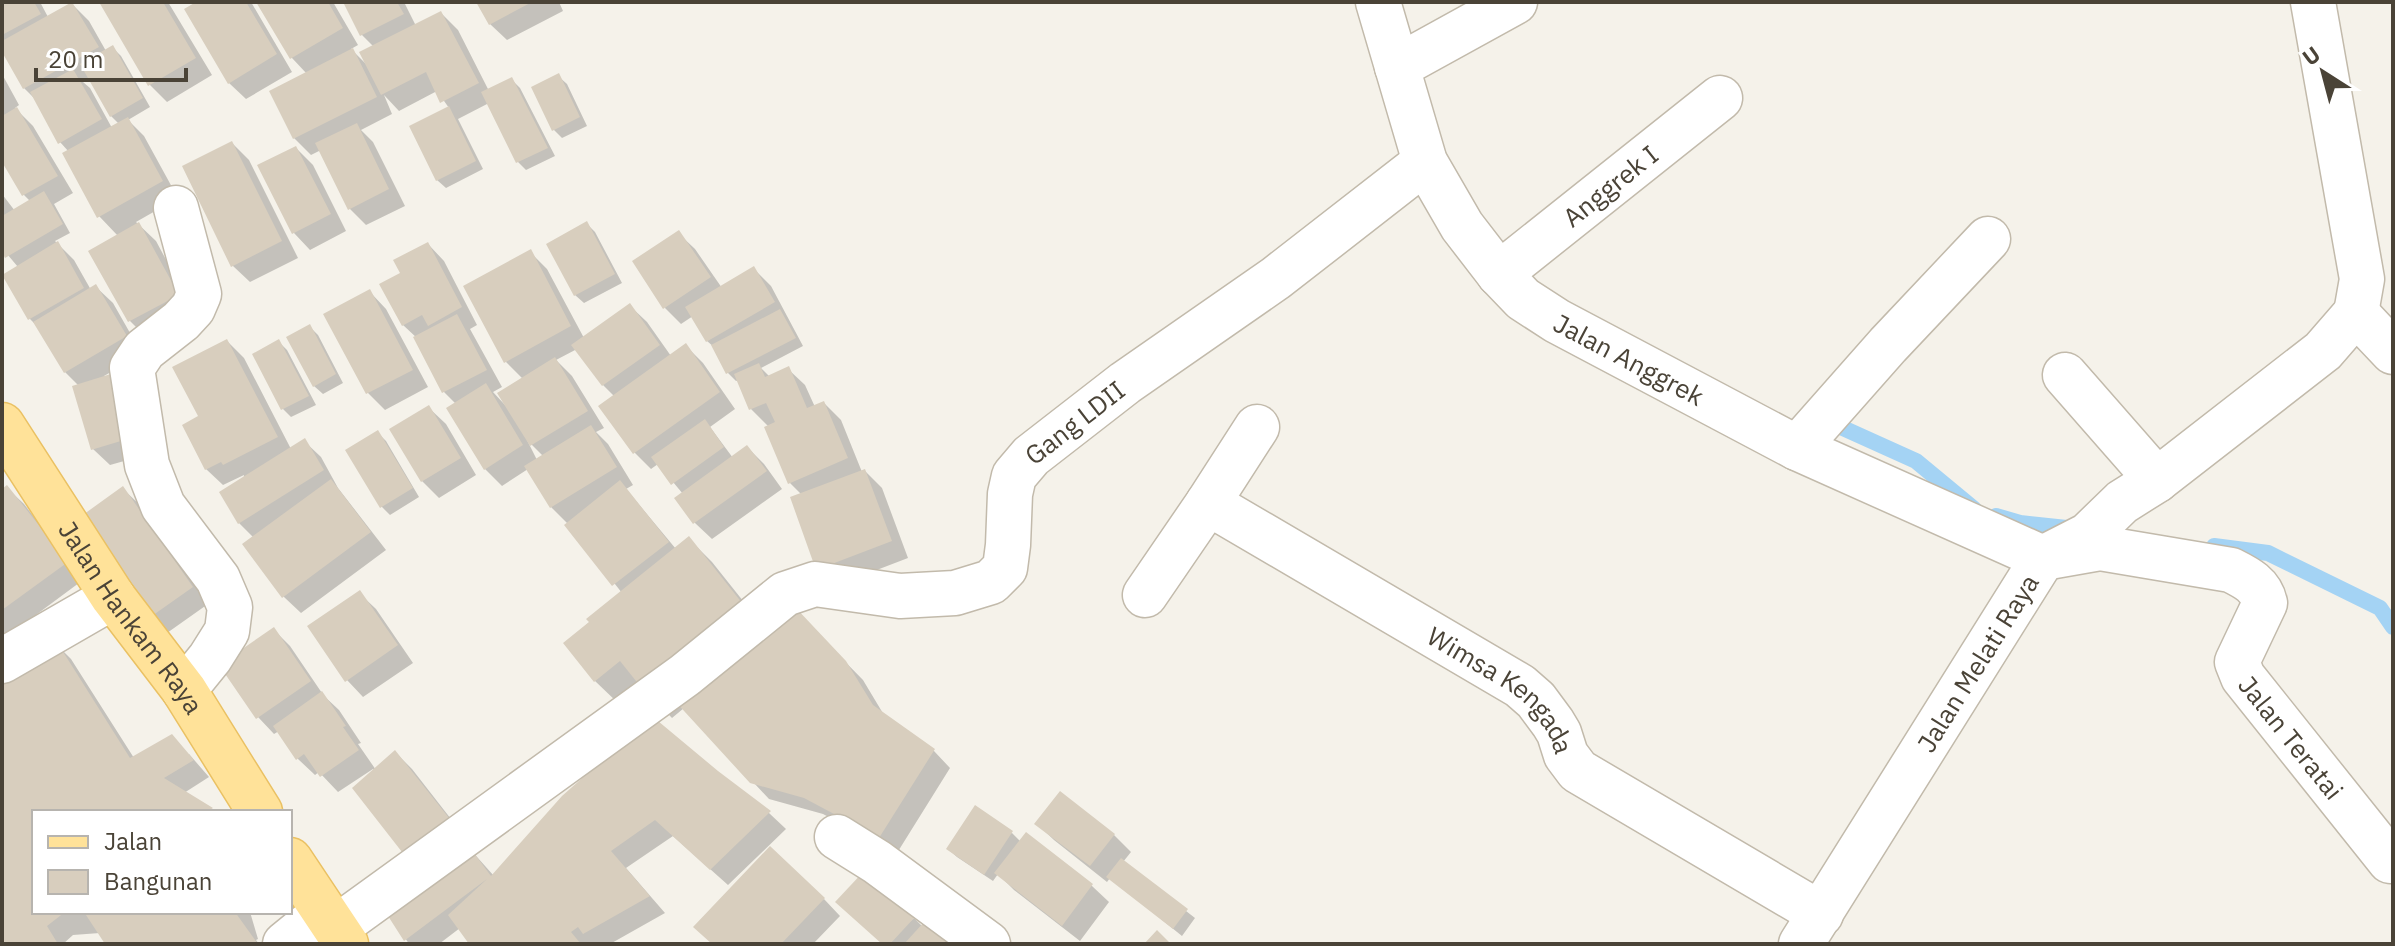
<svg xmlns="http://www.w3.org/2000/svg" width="2395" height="946" viewBox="0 0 2395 946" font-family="'IBM Plex Sans',sans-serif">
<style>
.shadow{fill:#0003;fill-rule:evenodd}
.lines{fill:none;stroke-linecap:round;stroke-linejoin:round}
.stream{stroke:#a4d3f4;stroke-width:16}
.building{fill:#d8cebe}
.minor-casing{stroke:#c2baab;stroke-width:47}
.major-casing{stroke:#eac163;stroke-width:47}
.minor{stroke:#fff;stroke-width:44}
.major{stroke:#ffe299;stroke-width:44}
.labels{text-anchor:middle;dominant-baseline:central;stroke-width:6;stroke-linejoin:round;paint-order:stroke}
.street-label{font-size:26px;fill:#4a4337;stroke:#fff}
</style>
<rect width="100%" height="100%" fill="#f5f2ea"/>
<!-- shadow -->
<path class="shadow" d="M2 2H40L48 17 72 4 89 21 106 51 113 48 121 56 150 107 128 120 144 136 178 198 136 222 156 241 194 312 147 338 130 321 91 251 118 236 99 216 69 152 60 142 37 101 24 88 2 48ZM90 78 111 116 119 124 112 128 90 88 83 82Z
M101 2H168L212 75 167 102 150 85Z
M200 2H251L292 72 246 99 229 83Z
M258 2H333L358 45 351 49 368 66 374 47 362 35 345 2H404L416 26 441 13 458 30 489 91 512 80 520 88 555 156 526 170 518 162 489 103 458 119 483 169 446 188 437 180 449 108 437 91 399 111 384 95 392 114 361 130 373 142 405 206 366 225 350 209 321 150 311 155 294 138 307 74 292 58Z
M479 2H559L563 11 507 40 490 24Z
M2 74 19 105 15 108 33 126 73 193 54 204 70 233 55 241 74 260 91 290 96 287 113 303 142 354 104 376 149 454 110 465 93 449 79 386 65 372 40 329 30 319 18 267 2 248V194L15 211 31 202 24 195 2 158Z
M558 76 567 84 587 126 562 138 554 130Z
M232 143 249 160 298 258 250 282 233 266Z
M296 148 313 165 346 231 310 250 294 233Z
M587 224 595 232 622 283 584 303 575 295Z
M678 233 695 249 722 288 754 269 771 286 803 346 761 368 770 377 788 369 805 385 815 407 824 403 841 420 862 472 865 471 882 488 908 558 835 586 802 495 790 483 769 427 751 409 739 380 736 381 728 373 715 348 707 341 693 316 681 324 665 308Z
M428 244 444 261 477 325 470 329 502 387 493 392 505 405 523 379 506 362 530 252 547 269 584 338 630 306 647 322 671 356 686 346 703 363 735 409 710 427 733 458 747 447 764 464 782 489 712 539 695 523 683 494 658 464 651 469 635 453 615 397 603 385 577 349 556 360 572 376 604 428 596 432 608 444 633 485 626 489 676 549 689 539 712 562 767 631 811 627 863 680 884 715 934 751 950 768 897 853 823 814 769 799 684 708 672 718 649 694 619 704 595 681 565 644 622 593 568 524 551 507 528 469 502 486 485 469 456 404 444 392 418 339 403 325V273ZM527 440 543 456 537 460Z
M370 292 386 309 428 387 385 410 368 393 326 315Z
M309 326 318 335 343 383 323 394 314 386Z
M227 341 244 358 291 449 304 441 321 457 338 488 386 550 301 613 284 597 254 538 239 523 244 475 223 485 206 469 200 417Z
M278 341 287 350 316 405 291 417 283 409Z
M429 408 446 424 476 475 439 498 422 481Z
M378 433 386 441 419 497 390 515 381 506Z
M7 488 24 504 83 580 2 640V491Z
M123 489 140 505 208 604 167 633 151 617Z
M359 593 376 609 413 663 363 697 347 680Z
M273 629 290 646 324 696 339 710 361 743 358 744 376 770 395 752 412 769 472 846 469 848 494 876 716 772 769 813 786 829 728 885 673 836 626 868 665 913 610 944H471L460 928 439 944H409L384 905 425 874 374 771 373 769 338 792 319 772 315 775 298 759 279 731 274 734 258 717Z
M54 642 71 659 134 758 189 754 209 777 184 793 214 812H34V912H250L258 939 256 940 259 944H107L100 933 73 935 63 944H2Z
M1037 824 1114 835 1131 852 1123 862 1195 918 1182 936 1110 878 1107 882 1054 840Z
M1012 833 1021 842 1026 835 1092 886 1109 902 1080 941 1014 890 998 874 993 881 957 857 948 849Z
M824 899 840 916 813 944H714Z
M914 918 923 927 947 944H883Z"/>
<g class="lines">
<!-- stream -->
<path class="stream" d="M1834 424 1916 461 1974 509
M1996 516 2020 523 2076 529
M2214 546 2268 553 2380 608 2393 627"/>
</g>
<!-- building -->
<path class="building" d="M2 2H34L41 14 2 35Z
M72 2 99 47 23 89 2 52V41Z
M99 2H163L196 58 148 86Z
M196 2H246L277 54 228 84 184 9Z
M256 2H328L343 28 290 59Z
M343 2H397L404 14 360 36Z
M476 2H532L489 25Z
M441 11 479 83 440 103 426 72 381 95 359 52Z
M113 45 143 98 110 117 80 64Z
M353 48 377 97 293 139 269 91Z
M73 69 102 119 58 144 30 92Z
M559 73 580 117 552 131 531 87Z
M512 77 548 148 516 163 481 92Z
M449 106 476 161 436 181 409 126Z
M17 107 58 176 22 196 2 162V116Z
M128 117 163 181 97 218 62 153Z
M357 123 389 189 348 210 315 143Z
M232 141 282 241 231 267 182 166Z
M296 146 331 214 292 234 257 165Z
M44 191 63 224 5 258 2 252V216Z
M587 221 615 274 574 296 546 244Z
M139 222 179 295 128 322 88 251Z
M679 230 711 277 663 309 632 261Z
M58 241 84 288 28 320 2 275Z
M428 242 462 307 428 326 422 315 402 326 379 284 400 273 393 260Z
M531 249 571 326 504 363 463 286Z
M754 266 775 302 706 342 685 307Z
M96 284 127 336 64 373 33 322Z
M370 289 413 370 366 394 323 314Z
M630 303 660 345 602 386 571 345Z
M780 309 796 338 726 374 711 345Z
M457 314 487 370 442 393 413 337Z
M310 324 336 374 313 387 286 337Z
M227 339 278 437 223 465 221 462 205 470 182 425 198 416 172 367Z
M279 339 309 396 281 410 252 354Z
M686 343 720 392 633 454 598 406Z
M555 357 588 411 530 446 497 393Z
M759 363 765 377 789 366 807 408 824 401 848 458 788 484 764 427 775 422 766 403 749 410 734 374Z
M114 373 134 437 91 450 72 386Z
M486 383 523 445 484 470 446 408Z
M429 405 461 458 421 482 389 429Z
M705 419 724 447 671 485 651 457Z
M591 425 617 467 550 508 524 466Z
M378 430 413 488 380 508 345 450Z
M305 438 324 470 238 524 219 492Z
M747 445 767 471 693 524 674 498Z
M865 469 892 541 816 570 790 497Z
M331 479 371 532 282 598 242 544Z
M620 480 669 542 612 586 564 525Z
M7 485 68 562 2 610V489Z
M123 486 193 587 149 618 80 517Z
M689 536 750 613 648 696 620 661 594 682 563 643 589 622 586 619Z
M360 590 398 645 345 682 307 626Z
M795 607 846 661 873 705 935 749 879 838 804 798 750 783 674 700Z
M274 627 311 681 256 719 219 665Z
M55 639 130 758 172 734 194 760 164 778 213 808 207 812H34V912H65L47 926 58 944H2V670Z
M322 691 346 726 343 727 359 750 320 777 304 754 296 760 273 726Z
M652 716 718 771 771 811 710 870 655 820 611 851 650 896 583 934 578 927 571 932 581 944H469L448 915 487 879 404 941 381 905 465 841 491 876 562 796Z
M395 750 457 828 409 861 352 788Z
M1060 791 1115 834 1090 866 1034 824Z
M975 805 1013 831 984 875 946 849Z
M1026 832 1093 884 1062 926 994 873Z
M770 846 825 898 781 944H712L693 927Z
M1121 858 1188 909 1173 929 1106 877Z
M865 870 915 917 890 944H882L835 902Z
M84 912H235L258 944H105Z
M925 921 949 944H904Z
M1157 930 1171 944H1144Z"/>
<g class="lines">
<!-- minor casing -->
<g class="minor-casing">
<g id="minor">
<path id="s1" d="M1378 2 1425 162 1462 226 1499 274 1523 299 1557 321 1797 448 2043 558 2100 548 2231 570C2247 578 2261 585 2265 603L2237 662 2243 677 2390 861"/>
<path d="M2313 2 2362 279 2356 313"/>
<path d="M1397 67 1515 2"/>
<path d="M176 208 199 294 193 308 181 321 144 350 132 368 147 465 163 506 218 579 230 607 227 631 210 658 184 690"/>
<path id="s2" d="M1499 274 1720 98"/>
<path d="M2356 313 2393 352"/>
<path d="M2065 375 2157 480"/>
<path d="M1797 448 1888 345 1988 239"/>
<path d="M1208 503 1257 427"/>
<path id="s3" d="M1145 595 1208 503 1520 686 1536 700 1553 723 1559 733 1566 755 1578 771 1821 914"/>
<path d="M2 661 113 597"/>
<path d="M837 837 877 862 988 944"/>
<path id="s4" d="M334 929 685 675 785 594 815 584 900 596 955 593 991 582 1005 568 1008 545 1010 494 1014 476 1031 456 1125 383 1276 278 1425 162"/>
<path d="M285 944 323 913"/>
<path id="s5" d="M1801 944 2043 558 2088 535 2122 502 2157 480 2323 351 2356 313"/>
</g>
</g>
<!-- major casing -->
<g class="major-casing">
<g id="major">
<path id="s6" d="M2 425 113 597 184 690 260 812"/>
<path d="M290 860 346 944"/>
</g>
</g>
<!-- minor -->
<use href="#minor" class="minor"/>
<!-- major -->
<use href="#major" class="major"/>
</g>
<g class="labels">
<!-- street labels -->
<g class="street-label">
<text stroke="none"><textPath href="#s2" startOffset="142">Anggrek I</textPath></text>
<text stroke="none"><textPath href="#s1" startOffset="458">Jalan Anggrek</textPath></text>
<text stroke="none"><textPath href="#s4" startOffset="966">Gang LDII</textPath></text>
<text stroke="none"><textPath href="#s6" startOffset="232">Jalan Hankam Raya</textPath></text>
<text stroke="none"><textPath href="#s5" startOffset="332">Jalan Melati Raya</textPath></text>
<text stroke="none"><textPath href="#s3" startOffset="462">Wimsa Kengada</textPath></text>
<text stroke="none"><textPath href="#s1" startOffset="1316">Jalan Teratai</textPath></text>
</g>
</g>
<!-- border -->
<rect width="2395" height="946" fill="none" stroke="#4a4337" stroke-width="8"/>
<!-- legend -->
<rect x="32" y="810" width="260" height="104" fill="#ffffff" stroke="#b7b4af" stroke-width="2"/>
<rect x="48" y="836" width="40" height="12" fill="#ffe299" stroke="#b7b4af" stroke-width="2"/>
<text x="104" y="850" font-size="24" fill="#4a4337">Jalan</text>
<rect x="48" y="870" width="40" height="24" fill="#d8cebe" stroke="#b7b4af" stroke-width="2"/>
<text x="104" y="890" font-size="24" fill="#4a4337">Bangunan</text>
<!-- north arrow -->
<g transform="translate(2323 72) rotate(324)" stroke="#ffffff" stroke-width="6" paint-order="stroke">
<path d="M0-6L14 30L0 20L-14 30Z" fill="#4a4337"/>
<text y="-12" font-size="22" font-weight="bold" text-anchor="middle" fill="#4a4337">U</text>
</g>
<!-- scale -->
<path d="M36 68v12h150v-12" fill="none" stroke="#4a4337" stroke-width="4"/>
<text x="48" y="68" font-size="24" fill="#4a4337" stroke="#ffffff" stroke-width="6" paint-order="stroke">20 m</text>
</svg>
